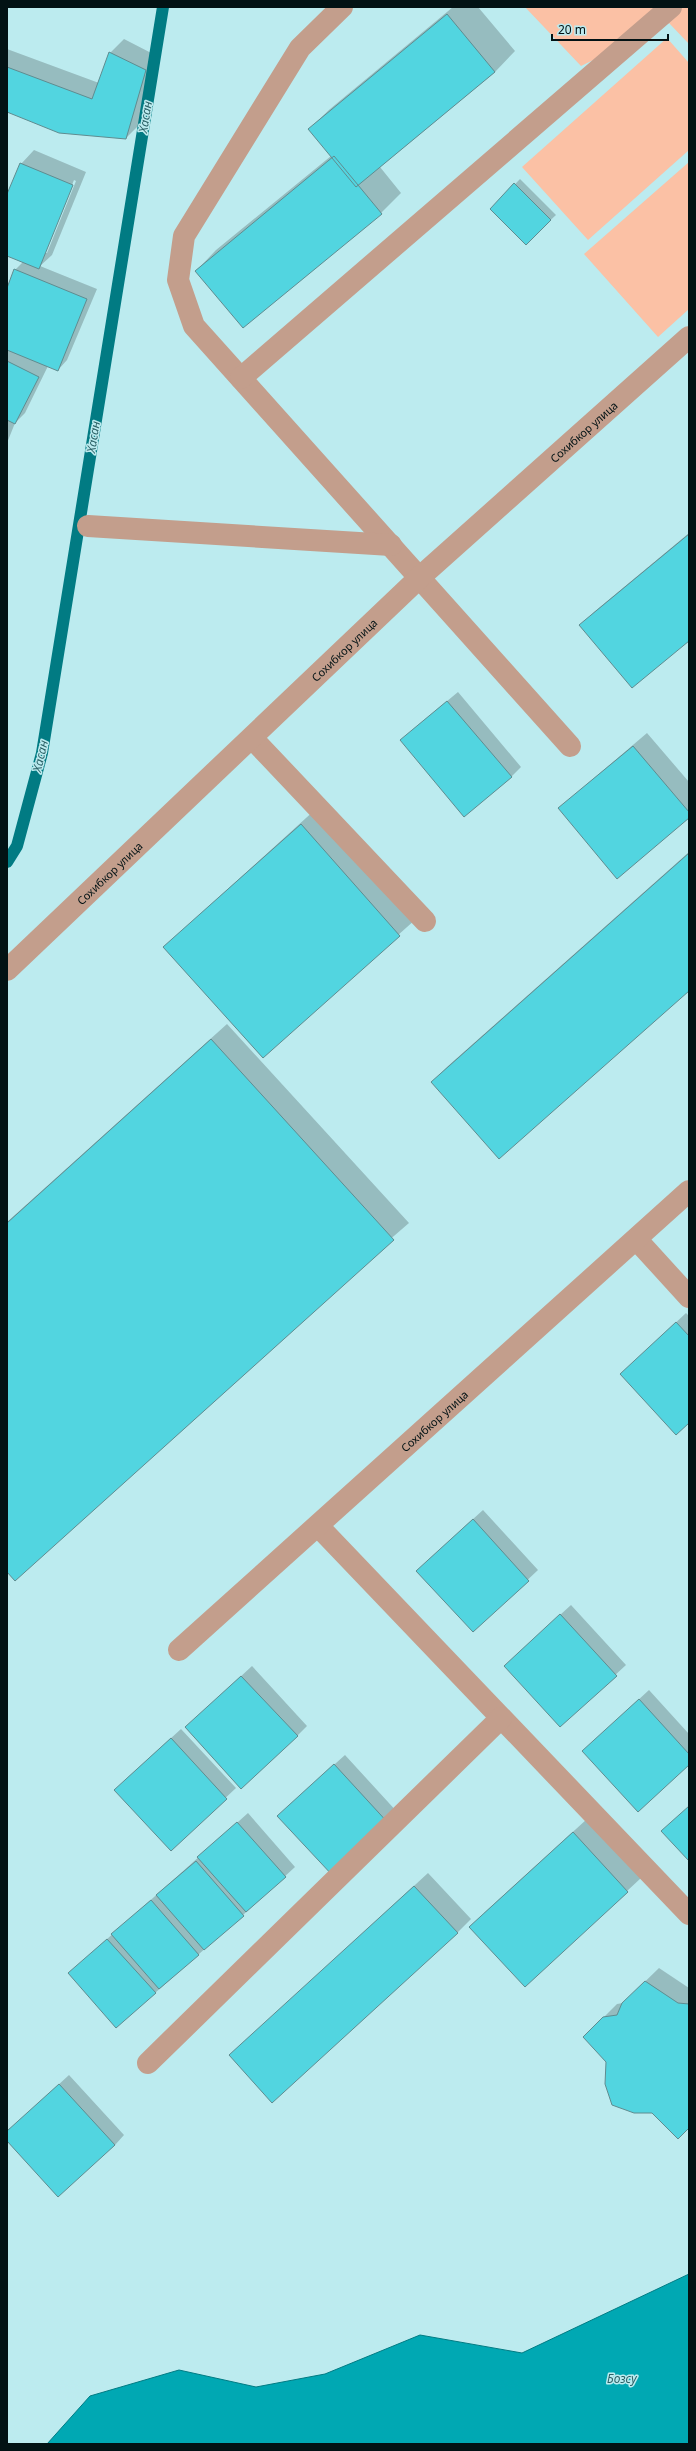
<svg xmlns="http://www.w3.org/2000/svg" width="696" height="2451" viewBox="0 0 696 2451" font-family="'Noto Sans',sans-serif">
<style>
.green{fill:#fbc1a5}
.water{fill:#00a8b3;stroke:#017b83}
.shadow{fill:#0003;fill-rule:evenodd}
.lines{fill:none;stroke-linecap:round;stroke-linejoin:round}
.stream{stroke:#017b83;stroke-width:12}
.building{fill:#52d5e0;stroke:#5f8c90}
.minor{stroke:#c39e8c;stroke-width:22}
.labels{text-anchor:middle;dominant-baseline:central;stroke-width:3;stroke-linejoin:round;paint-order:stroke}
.street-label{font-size:11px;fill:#021214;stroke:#bcebef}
.water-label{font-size:12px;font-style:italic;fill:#2a6065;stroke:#bcebef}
</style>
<rect width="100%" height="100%" fill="#bcebef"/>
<!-- green -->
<path class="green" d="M525 7H689V44L669 23 581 66Z
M667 38 689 63V150L588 240 522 167Z
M689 162V309L658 337 584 254Z"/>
<!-- water -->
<path class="water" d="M689 2274V2444H47L90 2396 179 2370 256 2387 325 2374 420 2335 522 2353Z"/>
<!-- shadow -->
<path class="shadow" d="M453 7H478L515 51 495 72 380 167 401 193 381 213 196 271 216 250 331 156 309 129 330 109Z
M124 39 159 57 140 124 126 138 7 111V49L99 83 110 53Z
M34 150 86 172 52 255 40 266 97 289 67 360 58 370 48 366 25 413 15 423 7 443V290L15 270 23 262 7 255V196L21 164ZM74 180 76 181 47 253H44Z
M520 179 556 215 526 243 491 209Z
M689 533V639L581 626 594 612Z
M458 692 521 767 511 777 411 731Z
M647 733 689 782V817L559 808Z
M317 808 416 919 263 1056 164 947Z
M689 852V990L432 1082 448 1066Z
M227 1024 409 1223 7 1570V1222Z
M686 1313 689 1316V1422L621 1374Z
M483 1510 538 1570 473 1631 427 1561Z
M571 1605 626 1665 560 1726 515 1656Z
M252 1666 307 1726 297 1736 196 1718Z
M649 1690 689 1734V1764L583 1751Z
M181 1729 236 1788 171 1849 125 1780Z
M345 1755 399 1814 390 1824 288 1806Z
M248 1813 295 1867 243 1915 155 1993 69 1973Z
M587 1819 641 1878 525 1986 484 1913Z
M428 1873 471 1919 457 1933 230 2055Z
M659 1968 689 1988V2127L607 2062 584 2037 617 2004 623 2003Z
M69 2075 124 2135 115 2145 7 2139V2132Z"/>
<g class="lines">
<!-- stream -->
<path class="stream" d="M7 862 17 846 42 753 163 7"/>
</g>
<!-- building -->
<path class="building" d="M447 14 495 72 356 187 308 129Z
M109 52 146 70 126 139 59 133 7 112V67L92 99Z
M334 156 382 214 243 328 195 271Z
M20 163 73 185 39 269 7 256V194Z
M514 183 551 220 526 245 490 209Z
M14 269 87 299 58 371 7 350V288Z
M7 361 39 377 15 424 7 420Z
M689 534V641L632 688 579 625Z
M447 701 512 777 464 817 400 740Z
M633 746 689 812V818L617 879 558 808Z
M301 824 400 936 263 1058 163 947Z
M689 853V991L499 1159 431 1082Z
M211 1039 394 1240 15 1581 7 1572V1223Z
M676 1322 689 1336V1423L676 1435 620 1374Z
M473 1519 529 1581 473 1632 416 1571Z
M560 1614 617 1676 560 1727 504 1666Z
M241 1676 298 1736 241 1789 185 1727Z
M639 1699 689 1754V1765L638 1812 582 1751Z
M171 1738 227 1799 171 1851 114 1790Z
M334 1764 390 1825 334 1877 277 1816Z
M689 1806V1861L661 1831Z
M237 1822 286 1877 246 1912 197 1857Z
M573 1832 628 1892 525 1987 469 1927Z
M196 1861 244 1916 204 1950 156 1895Z
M414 1886 458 1933 272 2103 229 2055Z
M151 1900 199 1955 159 1989 111 1934Z
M107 1939 156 1993 116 2028 68 1973Z
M645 1981 678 2003 689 2004V2128L678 2139 652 2113H634L612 2105 605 2084 606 2062 583 2037 603 2017 617 2015 622 2003Z
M59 2084 115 2145 58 2197 7 2141V2131Z"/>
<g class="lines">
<!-- minor -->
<g class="minor">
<path d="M342 7 300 48 184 236 178 280 194 326 570 746"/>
<path d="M241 378 671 7"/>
<path d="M88 526 391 545"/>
<path d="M252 738 425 921"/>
<path id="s1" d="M7 970 419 578 689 337"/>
<path d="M637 1240 689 1297"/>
<path d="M318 1526 689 1914"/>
<path id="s2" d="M179 1650 689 1191"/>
<path d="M148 2063 501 1718"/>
</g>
</g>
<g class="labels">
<!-- street labels -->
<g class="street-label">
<text stroke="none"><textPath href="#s1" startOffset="789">Сохибкор улица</textPath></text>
<text stroke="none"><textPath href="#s1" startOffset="465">Сохибкор улица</textPath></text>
<text stroke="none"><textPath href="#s1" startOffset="141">Сохибкор улица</textPath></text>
<text stroke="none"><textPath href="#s2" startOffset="343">Сохибкор улица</textPath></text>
</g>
<!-- water labels -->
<g class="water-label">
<text transform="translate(145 117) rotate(-81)">Хасан</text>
<text transform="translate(93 437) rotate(-81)">Хасан</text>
<text transform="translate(40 756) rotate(-77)">Хасан</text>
<text x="622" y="2378">Бозсу</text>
</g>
</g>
<!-- border -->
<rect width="696" height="2451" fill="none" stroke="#021214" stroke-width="16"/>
<!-- scale -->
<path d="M552 34v6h116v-6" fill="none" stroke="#021214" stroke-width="2"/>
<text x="558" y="34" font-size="12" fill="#021214" stroke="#bcebef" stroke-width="3" paint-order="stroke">20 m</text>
</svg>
